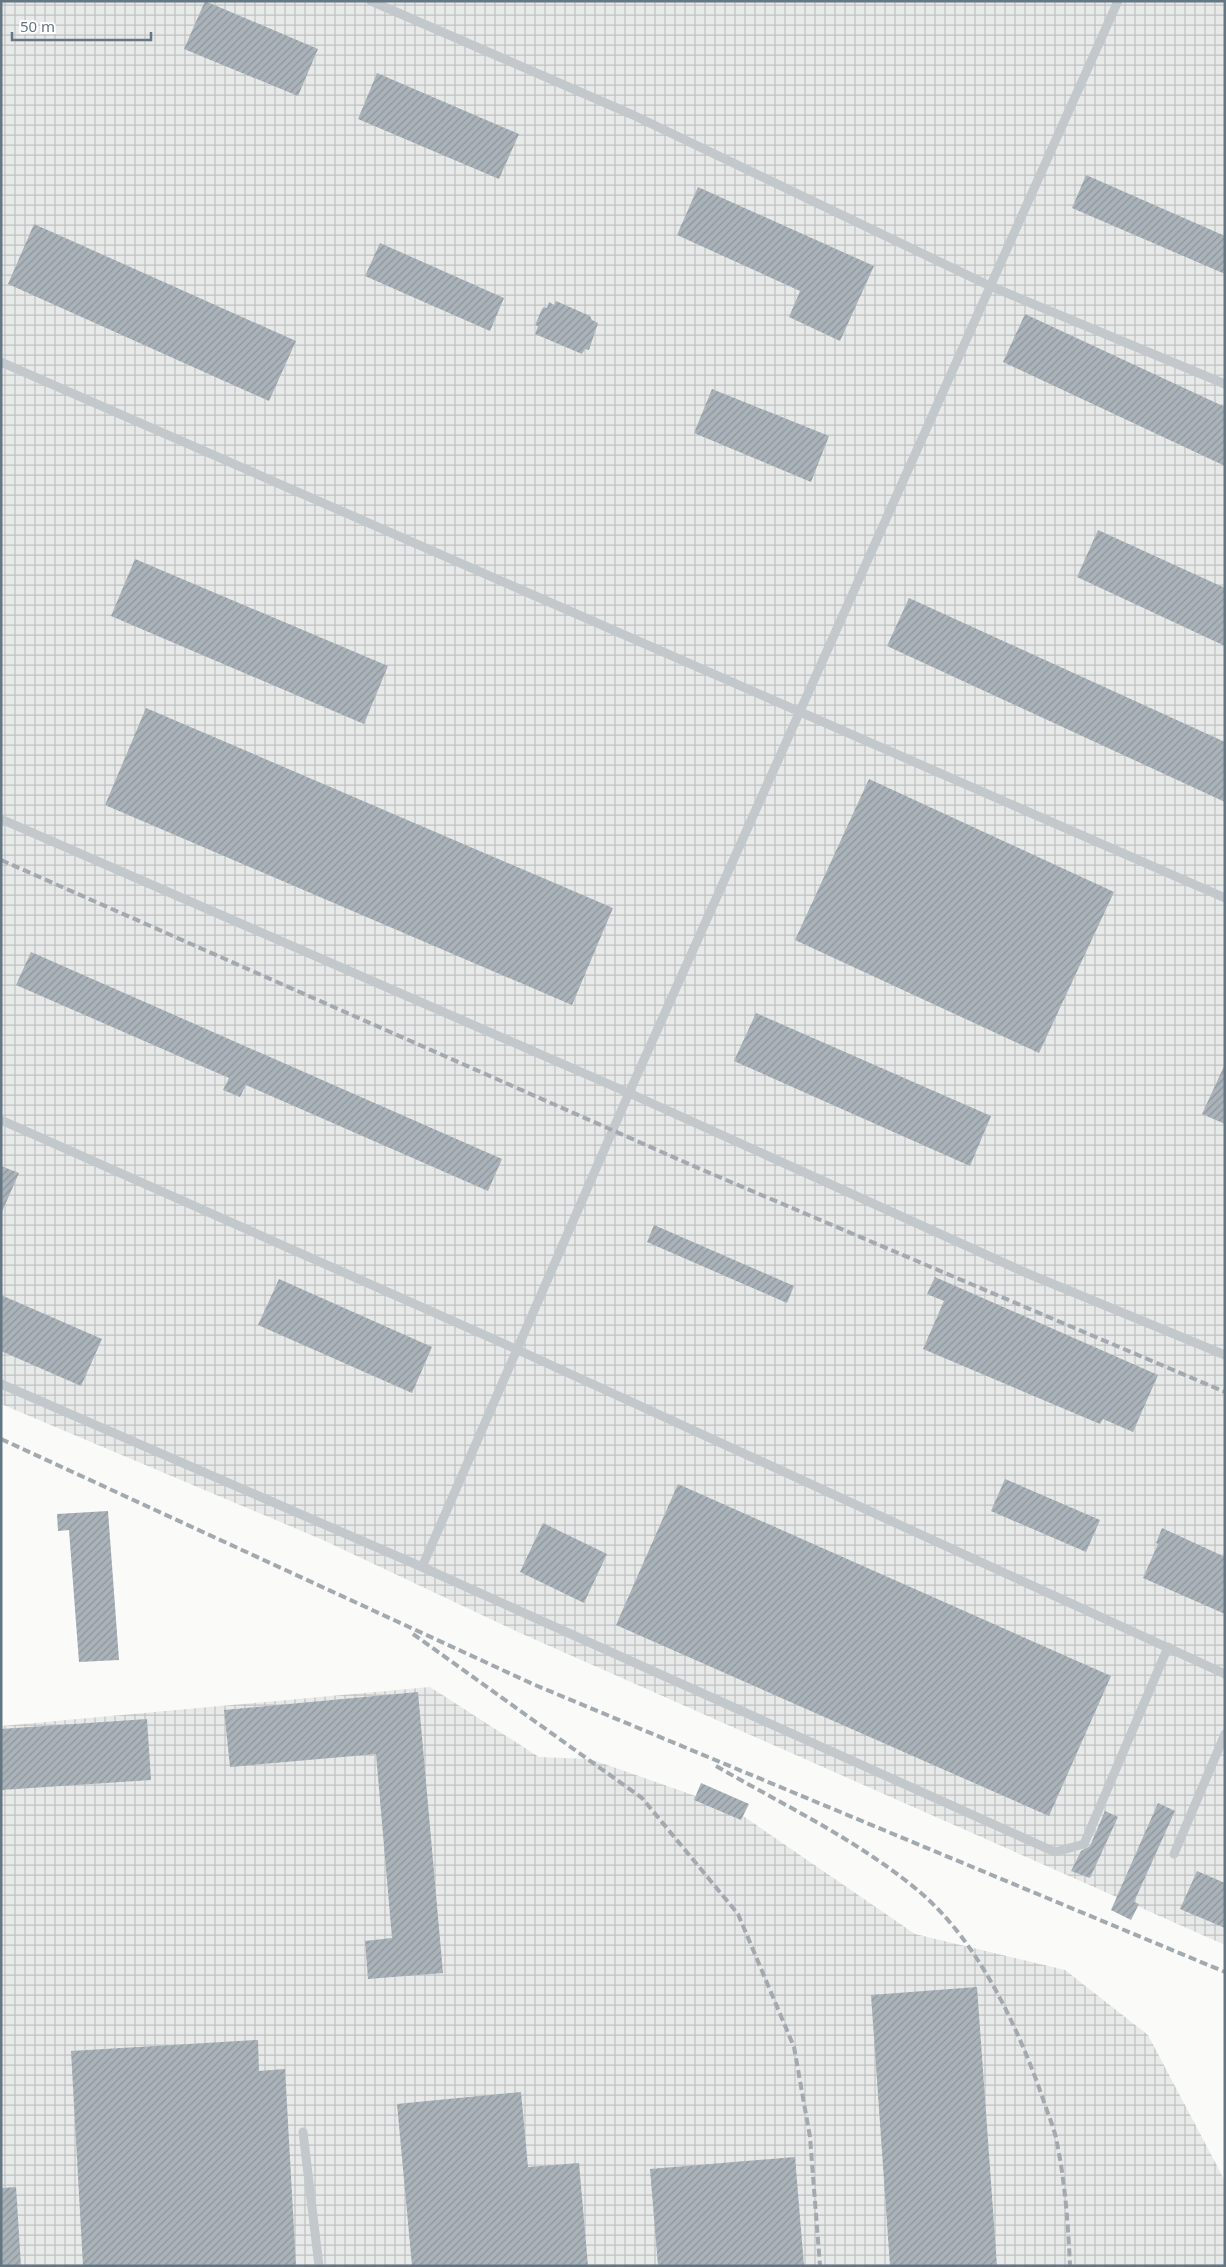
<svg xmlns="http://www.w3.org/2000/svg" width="1226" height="2267" viewBox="0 0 1226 2267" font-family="'Noto Sans',sans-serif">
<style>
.industrial{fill:url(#industrial-grid)}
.building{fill:url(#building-hatch)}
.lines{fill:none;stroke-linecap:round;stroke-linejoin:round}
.service{stroke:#c3c8cc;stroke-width:9}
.rail{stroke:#a2aab0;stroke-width:4;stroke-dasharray:8 4;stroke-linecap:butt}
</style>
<defs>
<pattern id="industrial-grid" width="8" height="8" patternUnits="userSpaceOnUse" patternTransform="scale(1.25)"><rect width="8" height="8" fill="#e8e9e9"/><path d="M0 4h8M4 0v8" fill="none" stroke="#c0c1c2"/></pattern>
<pattern id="building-hatch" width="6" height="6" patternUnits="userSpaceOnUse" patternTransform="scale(1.25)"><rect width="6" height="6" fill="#aab3b9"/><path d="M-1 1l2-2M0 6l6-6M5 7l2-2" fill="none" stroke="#8e969c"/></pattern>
</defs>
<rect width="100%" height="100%" fill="#fafaf8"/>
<!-- industrial -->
<path class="industrial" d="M1 1H1225V1945L518 1632 323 1540 1 1404Z
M430 1687 539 1757 590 1759 733 1809 915 1934 1065 1970 1148 2035 1225 2181V2266H1V1726Z"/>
<!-- building -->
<path class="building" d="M205 1 318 49 298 96 184 49Z
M377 73 519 134 499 179 358 119Z
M1086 175 1225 236V274L1072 208Z
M698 187 874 266 840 341 789 317 800 291 677 235Z
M34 224 296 341 269 401 8 284Z
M380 243 504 298 490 331 365 276Z
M556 301 590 316 592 320 598 323 589 350 585 349 582 354 535 334 538 326 535 325 542 309 544 307 547 308 549 302 554 305Z
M1025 314 1225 407V466L1003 362Z
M712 389 829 436 811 482 694 433Z
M1098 530 1225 588V646L1077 577Z
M135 559 388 666 364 724 111 616Z
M909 598 1225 742V802L887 646Z
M146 708 613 908 572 1005 105 805Z
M869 779 1114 892 1039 1053 795 940Z
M31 952 502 1159 488 1191 246 1085 240 1097 223 1090 229 1078 16 985Z
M756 1013 991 1116 970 1166 734 1061Z
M1225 1064V1124L1202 1114Z
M1 1166 19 1173 1 1214Z
M654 1225 794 1286 787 1303 647 1242Z
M935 1277 1158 1375 1133 1432 1103 1419 1100 1424 923 1349 944 1301 927 1294Z
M279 1279 432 1347 412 1393 258 1325Z
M1 1295 102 1339 81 1386 1 1351Z
M1005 1479 1100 1520 1086 1552 991 1511Z
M678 1484 1111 1676 1049 1816 616 1625Z
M108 1511 119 1660 79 1662 69 1530 58 1531 57 1514Z
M543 1523 607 1554 584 1603 520 1572Z
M1162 1528 1225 1557V1614L1143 1578 1158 1544 1156 1543Z
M418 1692 443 1973 368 1979 365 1941 392 1938 376 1754 230 1767 224 1710Z
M147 1719 151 1780 1 1790V1729Z
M701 1783 749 1804 741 1820 694 1800Z
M1158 1803 1175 1811 1134 1902 1139 1904 1131 1920 1111 1910Z
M1105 1811 1118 1817 1090 1878 1071 1871 1081 1851 1090 1846Z
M1197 1871 1225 1883V1928L1180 1909Z
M977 1987 997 2266H890L871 1995Z
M258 2040 259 2071 285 2069 296 2266H83L71 2051Z
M521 2092 528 2167 579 2163 588 2266H412L397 2104Z
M795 2157 804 2266H658L650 2169Z
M16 2187 21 2266H1V2188Z"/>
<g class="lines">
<!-- service -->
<path class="service" d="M371 1 633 115 990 286 1225 384
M1 362 1225 898
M1 819 629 1093 1024 1272 1225 1355
M1 1120 518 1350 1225 1674
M1 1384 422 1567 1055 1852 1084 1844 1168 1647
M422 1567 629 1093 1118 1
M1174 1854 1225 1734
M303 2132 319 2266"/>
<!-- rail -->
<path class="rail" d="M1 860 698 1168 1225 1392
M1 1439 535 1685 1225 1972
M413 1634 642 1798 738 1914 794 2047 810 2137 820 2266
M716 1766C785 1806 860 1841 921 1893 979 1943 1018 2027 1043 2099 1047 2112 1053 2125 1056 2138 1065 2180 1068 2223 1070 2266"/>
</g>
<!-- border -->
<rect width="1226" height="2267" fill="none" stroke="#657683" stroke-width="5"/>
<!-- scale -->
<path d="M12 32v8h139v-8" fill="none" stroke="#657683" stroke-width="2.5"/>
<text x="20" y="32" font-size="15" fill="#657683" stroke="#ffffff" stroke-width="4" paint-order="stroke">50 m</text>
</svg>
